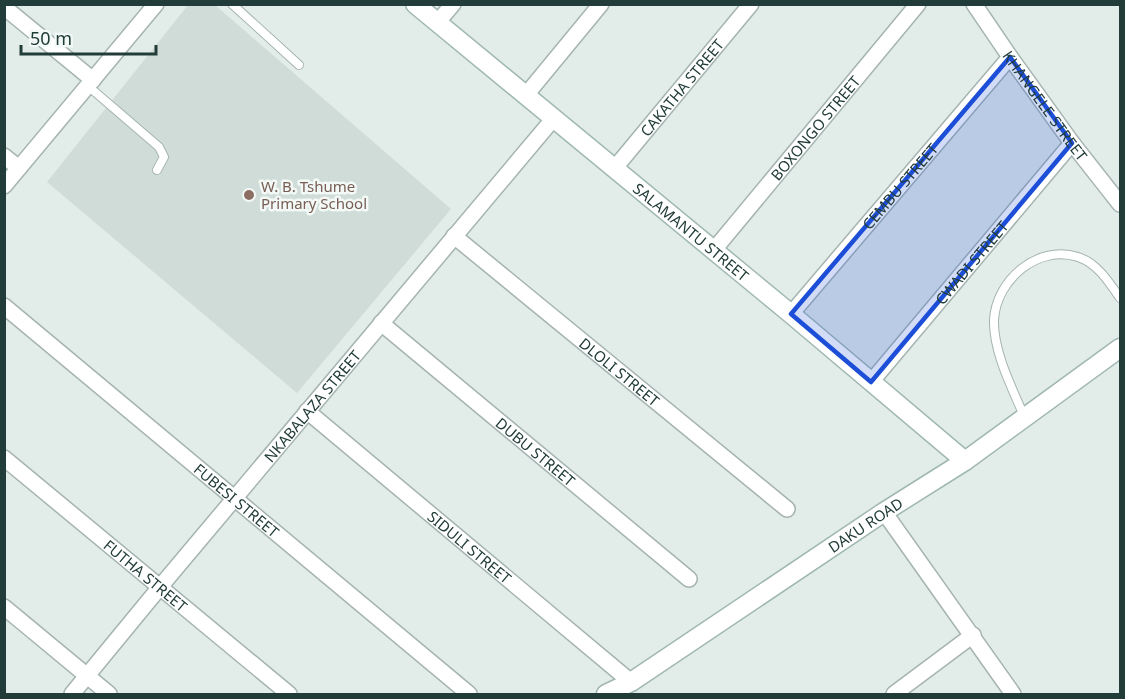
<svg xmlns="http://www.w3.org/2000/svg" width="1125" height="699" viewBox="0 0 1125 699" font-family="'Noto Sans',sans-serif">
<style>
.built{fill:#d0dcd8}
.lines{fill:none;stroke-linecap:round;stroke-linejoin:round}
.lane-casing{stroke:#a5b4b1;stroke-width:10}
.street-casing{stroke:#a5b4b1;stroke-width:18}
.secondary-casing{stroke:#a0b8b2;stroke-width:21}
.lane{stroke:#fff;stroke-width:8}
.street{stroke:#fff;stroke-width:15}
.secondary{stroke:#fff;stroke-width:18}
.marked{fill:#1d4ed8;fill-opacity:0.2;stroke:#1d4ed8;stroke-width:4.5;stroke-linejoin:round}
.education-dot{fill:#8d6e63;stroke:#f2f9f6;stroke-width:2}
.labels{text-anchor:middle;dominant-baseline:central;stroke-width:5;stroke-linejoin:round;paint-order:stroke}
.street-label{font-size:15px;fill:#223d39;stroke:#f2f9f6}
.education-label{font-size:15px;fill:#785e54;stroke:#f2f9f6;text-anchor:start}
</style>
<rect width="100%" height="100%" fill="#e2ece9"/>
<!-- built -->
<path class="built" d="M188 5H215L451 209 297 393 47 182Z"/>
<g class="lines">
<!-- lane casing -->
<g class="lane-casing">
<path id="lane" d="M232 4 299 65
M88 86 159 147 164 157 157 170
M1024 416C1012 388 993 351 994 320 996 280 1038 244 1078 257 1097 263 1109 282 1120 298"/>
</g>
<!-- street casing -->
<g class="street-casing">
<g id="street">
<path id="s1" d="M974 4 1010 57 1072 143 1120 204"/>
<path d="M4 7 93 80"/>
<path d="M437 23 453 4"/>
<path d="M526 95 601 4"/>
<path d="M4 156 19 168"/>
<path id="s2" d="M614 169 751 4"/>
<path d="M4 186 156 4"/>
<path id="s3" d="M454 236 787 509"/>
<path id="s4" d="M713 251 918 4"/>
<path id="s5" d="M4 306 469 694"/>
<path id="s6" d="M791 314 1010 57"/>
<path id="s7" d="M381 323 689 579"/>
<path id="s8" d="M871 382 1072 143"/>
<path id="s9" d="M307 411 631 682"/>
<path id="s10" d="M4 458 289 694"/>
<path d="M884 512 1013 694"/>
<path d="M4 607 109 694"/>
<path id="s11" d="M72 694 160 587 554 118"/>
<path d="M894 694 973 635"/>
</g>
</g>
<!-- secondary casing -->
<g class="secondary-casing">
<g id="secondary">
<path id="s12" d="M415 4 791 314 965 461"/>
<path id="s13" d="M606 694 631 682 884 512 965 461 1120 348"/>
</g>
</g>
<!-- lane -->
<use href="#lane" class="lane"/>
<!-- street -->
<use href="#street" class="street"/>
<!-- secondary -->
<use href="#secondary" class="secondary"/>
</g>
<!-- marked area -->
<path class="marked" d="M1010 57 1072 143 871 382 791 314Z"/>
<!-- markers -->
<circle class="education-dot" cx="249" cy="195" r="6"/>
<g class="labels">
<!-- street labels -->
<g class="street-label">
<text stroke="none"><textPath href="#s2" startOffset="106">CAKATHA STREET</textPath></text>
<text stroke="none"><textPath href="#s1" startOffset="124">KHANGELE STREET</textPath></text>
<text stroke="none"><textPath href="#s4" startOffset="160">BOXONGO STREET</textPath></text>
<text stroke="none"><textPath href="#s6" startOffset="168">CEMBU STREET</textPath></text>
<text stroke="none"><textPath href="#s12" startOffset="358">SALAMANTU STREET</textPath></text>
<text stroke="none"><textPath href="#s8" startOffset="156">CWADI STREET</textPath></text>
<text stroke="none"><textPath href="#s3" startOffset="214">DLOLI STREET</textPath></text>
<text stroke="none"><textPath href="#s11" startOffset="375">NKABALAZA STREET</textPath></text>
<text stroke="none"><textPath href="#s7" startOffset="201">DUBU STREET</textPath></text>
<text stroke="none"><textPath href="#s5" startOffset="303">FUBESI STREET</textPath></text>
<text stroke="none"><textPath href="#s13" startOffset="310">DAKU ROAD</textPath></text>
<text stroke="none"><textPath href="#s9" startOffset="212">SIDULI STREET</textPath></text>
<text stroke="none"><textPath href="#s10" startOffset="184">FUTHA STREET</textPath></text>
</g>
<!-- education labels -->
<g class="education-label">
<text x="261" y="186">W. B. Tshume<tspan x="261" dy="17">Primary School</tspan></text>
</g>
</g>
<!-- border -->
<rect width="1125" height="699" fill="none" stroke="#223d39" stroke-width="12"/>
<!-- scale -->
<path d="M21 45v9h135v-9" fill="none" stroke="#223d39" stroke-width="3"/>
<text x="30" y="45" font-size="18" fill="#223d39" stroke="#f2f9f6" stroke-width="4.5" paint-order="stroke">50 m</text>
</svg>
